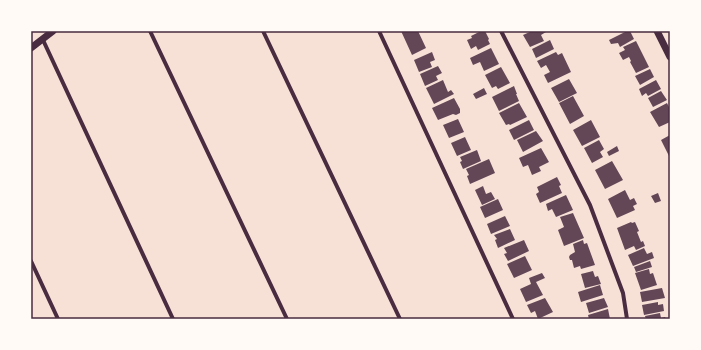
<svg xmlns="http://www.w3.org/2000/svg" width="701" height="350" viewBox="0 0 701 350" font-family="'Varela Round',sans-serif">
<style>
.building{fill:#644757}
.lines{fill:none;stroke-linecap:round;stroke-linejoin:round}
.minor{stroke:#4a2c40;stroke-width:4}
.tertiary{stroke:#4a2c40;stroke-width:7}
.neatline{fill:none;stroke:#4a2c40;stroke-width:1.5}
</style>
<rect width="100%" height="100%" fill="#f7e1d7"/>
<!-- building -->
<path class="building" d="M401 31H418L426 48 412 55Z
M481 31H485L489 39 488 40 490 44 478 50 476 46 471 49 467 40 472 38 471 36Z
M532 31H545L546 32 541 35 544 41 530 47 523 35Z
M627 31H630L634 39 620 47 618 43 611 44 609 40Z
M550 40 554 49 536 58 532 49Z
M636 41 649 67 636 73 630 62 631 61 629 57 623 60 619 53 625 50 623 47Z
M491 48 499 64 484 71 480 62 473 65 470 58Z
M432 52 435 60 430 62 432 67 419 72 414 60Z
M556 52 558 55 562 53 571 72 548 83 544 75 550 72 546 65 541 68 537 61Z
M438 66 442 73 436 76 438 80 425 86 420 74Z
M501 67 510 83 498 89 496 86 492 88 485 75Z
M650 69 654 77 640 85 635 76Z
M569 79 577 93 559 102 551 88Z
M443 80 448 92 451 90 454 94 434 104 426 88Z
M656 80 661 89 648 96 646 93 642 96 639 89Z
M514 86 517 94H516L519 101 499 111 492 97Z
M484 88 487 94 476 99 473 94Z
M661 91 667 100 653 107 648 98Z
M573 96 584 116 570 124 559 103Z
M454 98 460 109V113L456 115 453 114 438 120 432 108Z
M519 103 527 117 510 125 509 124 506 125 499 113Z
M667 103 670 109V122L659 127 650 112Z
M458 119 464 132 449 138 443 125Z
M529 120 534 130 514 140 509 130Z
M591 120 600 137 582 146 573 130Z
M536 131 543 141 523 152 517 140Z
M670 135V158L661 140Z
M465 137 471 150 457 156 451 143Z
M599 140 604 149 600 152 603 157 592 163 584 148Z
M617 146 619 151 609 156 607 152Z
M541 148 549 162 539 167 541 171 532 175 528 165 523 167 519 158Z
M477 150 481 161 463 169 460 162 462 161 460 157Z
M489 159 495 173 470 184 467 176 469 175 466 169Z
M612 161 623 180 605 189 595 170Z
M557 177 561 185 559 186 562 193 540 203 536 194 539 192 537 187Z
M483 186 486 194 491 192 495 199 482 205 475 190Z
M625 190 630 200 634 198 637 204 633 206 635 210 617 218 608 199Z
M658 193 661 201 655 203 651 196Z
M566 195 573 210 556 217 552 209 548 211 546 204Z
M498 199 503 210 485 218 480 207Z
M573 213 584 238 564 246 558 230 564 227 560 217Z
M505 216 510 226 491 234 487 224Z
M631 222 632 223 635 222 639 231 637 232 641 242 643 241 645 246 636 250 634 246 625 250 617 228Z
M510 229 515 240 498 248 495 240 497 239 494 235Z
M524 240 529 251 508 261 504 254 507 253 504 248Z
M583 240 584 244 587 243 595 265 581 269 580 266 574 268 572 260H573H570L569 257 570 255 575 252 573 244Z
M644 248 647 254 652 252 654 258 633 266 628 255Z
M525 256 532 270 514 278 507 264Z
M650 261 652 267 636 272 634 267Z
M649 269 650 274 653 273 657 285 641 290 635 273Z
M593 271 595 277 598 276 601 284 585 288 581 274Z
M542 273 545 278 536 282 543 295 526 302 520 289 531 284 529 278Z
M600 285 603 295 581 302 578 292Z
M662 288 665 298 642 302 640 292Z
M545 298 553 312 538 319 535 311 531 313 527 305Z
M604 298 608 307 589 313 586 303Z
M658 302V305L663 304 664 311 644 315 642 305Z
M608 309 610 319H589L588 315Z
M660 313 661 318 665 317 666 319H646L645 316Z"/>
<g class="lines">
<!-- minor -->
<path class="minor" d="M150 31 287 319
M263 31 400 319
M379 31 513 319
M501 31 590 205 623 293 627 319
M43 40 173 319
M31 261 58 319"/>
<!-- tertiary -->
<path class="tertiary" d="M657 31 670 57
M31 48 53 31"/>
</g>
<!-- border -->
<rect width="701" height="350" fill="none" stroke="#fffaf5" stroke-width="64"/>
<rect x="32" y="32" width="637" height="286" class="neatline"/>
</svg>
